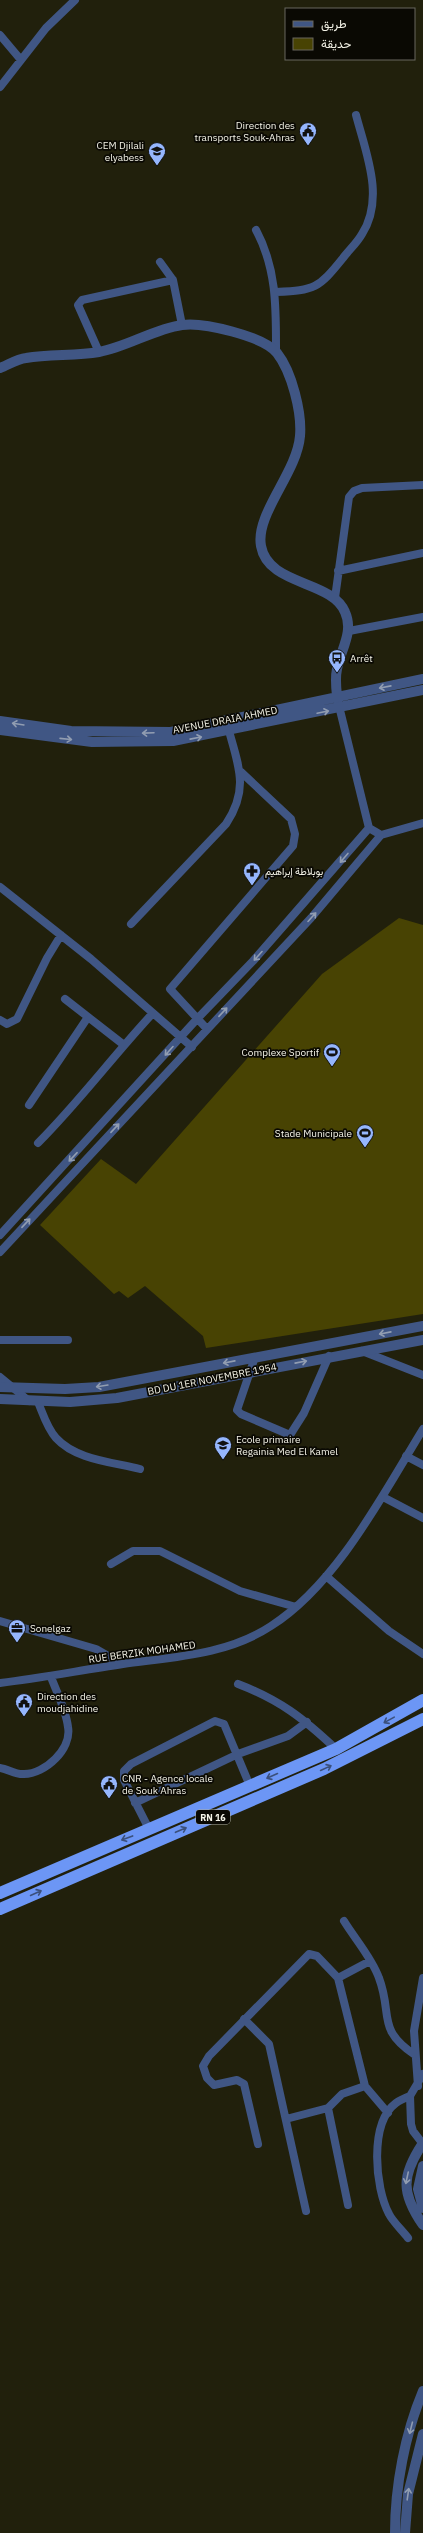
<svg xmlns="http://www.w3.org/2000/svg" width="423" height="2533" viewBox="0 0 423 2533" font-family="'IBM Plex Sans',Vazirmatn,sans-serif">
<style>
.green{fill:#484303}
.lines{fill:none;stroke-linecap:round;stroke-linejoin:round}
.minor{stroke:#405684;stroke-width:8}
.tertiary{stroke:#405684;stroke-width:10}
.trunk{stroke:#6c96f5;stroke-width:12}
.oneway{stroke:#919db1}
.oneway2{stroke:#3b507c}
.labels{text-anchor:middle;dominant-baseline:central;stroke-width:3.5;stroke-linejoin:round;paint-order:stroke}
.shield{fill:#0a0903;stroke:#aeaea3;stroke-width:1}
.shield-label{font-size:9px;font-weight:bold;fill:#f5f4e8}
.poi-label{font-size:10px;fill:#f5f4e8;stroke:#0a0903;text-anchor:start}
.street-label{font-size:10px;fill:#f5f4e8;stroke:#0a0903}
</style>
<rect width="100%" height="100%" fill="#21200c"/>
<!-- green -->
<path class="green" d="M399 918 423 925V1314L206 1348 203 1336 145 1286 128 1298 119 1291 114 1294 40 1225 101 1159 136 1184 322 974Z"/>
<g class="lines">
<!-- minor -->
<path class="minor" d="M0 35 21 60
M0 87 46 28 75 0
M256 230C277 269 276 309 276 352
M160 262 173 280 182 325
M276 292C315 290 318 289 343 258 349 250 357 243 362 234 385 198 366 153 356 115
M99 352 78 305 82 300 173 280
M338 571 423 553
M335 598 349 497 354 491 362 488 423 485
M349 631 423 617
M338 702 369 828 381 835 423 823
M0 887 91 959 192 1047
M131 924 226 824C249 790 239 767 229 731
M65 999 124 1045
M0 1020 7 1024 17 1019 47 958 61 935
M207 1029 170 989 293 846 295 834 291 819 241 772
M29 1105 88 1017
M38 1143C79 1102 113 1056 153 1013
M0 1235 197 1019 253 961 369 828
M0 1252 311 918 381 835
M0 1340H68
M362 1351 423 1375
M255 1357 237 1410 241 1414 290 1435 304 1413 329 1356
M0 1377 29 1401
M38 1402C43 1414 47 1428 56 1438 76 1460 113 1462 140 1469
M406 1456 423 1465
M383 1497 423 1518
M111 1564 133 1551H160L240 1591 296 1607
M326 1576 389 1631 423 1654
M0 1621 96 1649 122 1664
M0 1683C41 1678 82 1670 123 1664 173 1657 227 1655 271 1626 337 1584 383 1494 423 1429
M238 1684C280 1700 303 1718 336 1749
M0 1768C8 1769 16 1775 24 1774 45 1774 72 1749 68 1727 66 1710 57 1693 51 1677
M135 1803 238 1754 288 1736 307 1722
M149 1829 124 1780V1771L131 1764 215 1721 224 1724 250 1786
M344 1921C355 1939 372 1958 379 1978 393 2015 376 2029 415 2055
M338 1978 370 1961
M244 2019 269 2044 306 2211
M423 2074 410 2096 411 2124 413 2131 423 2144
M418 2086 414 2031 423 1978
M328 2108 348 2205
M286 2119 328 2108 342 2094 365 2086
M258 2144 244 2084 237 2080 214 2085 207 2078 203 2066 209 2056 309 1954 317 1956 338 1978 365 2086 388 2113
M408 2238C402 2230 393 2222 389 2214 375 2188 369 2123 396 2103 400 2100 405 2098 410 2096"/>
<!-- tertiary -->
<path class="tertiary" d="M0 368C8 365 17 359 26 358 50 354 75 356 99 352 127 347 154 329 182 325 203 322 263 336 277 353 292 372 302 413 300 436 297 473 255 514 261 546 268 586 332 580 345 612 354 632 341 649 337 669 335 678 336 687 337 696
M0 721 71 731 171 732 423 679
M0 730 92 742 173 741 423 690
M0 1387 65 1389 99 1387 423 1326
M0 1399 70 1402 117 1398 423 1340
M423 2143C401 2176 401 2193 423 2225
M423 2166 418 2189 423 2208
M395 2533C395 2486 405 2434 423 2391
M405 2533 408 2494 423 2434"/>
<!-- trunk -->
<path class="trunk" d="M0 1893 336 1749 423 1700
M0 1909 324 1769 423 1719"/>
</g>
<!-- one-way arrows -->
<defs><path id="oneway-shaft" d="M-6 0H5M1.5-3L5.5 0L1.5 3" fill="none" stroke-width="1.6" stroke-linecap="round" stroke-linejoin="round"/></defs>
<g class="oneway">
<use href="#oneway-shaft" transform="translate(385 687) rotate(169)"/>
<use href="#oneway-shaft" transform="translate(323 712) rotate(-12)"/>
<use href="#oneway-shaft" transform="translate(18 724) rotate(-171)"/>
<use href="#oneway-shaft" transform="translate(148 733) rotate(178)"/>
<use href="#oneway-shaft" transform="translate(196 738) rotate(-11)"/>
<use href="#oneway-shaft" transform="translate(66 739) rotate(6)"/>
<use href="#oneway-shaft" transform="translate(344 858) rotate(131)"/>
<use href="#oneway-shaft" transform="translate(312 917) rotate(-48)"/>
<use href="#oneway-shaft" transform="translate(258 956) rotate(132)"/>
<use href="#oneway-shaft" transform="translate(223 1012) rotate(-47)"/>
<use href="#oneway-shaft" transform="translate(169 1051) rotate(132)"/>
<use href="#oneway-shaft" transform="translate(115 1128) rotate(-47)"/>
<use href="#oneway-shaft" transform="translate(73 1157) rotate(133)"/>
<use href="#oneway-shaft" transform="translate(26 1223) rotate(-47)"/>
<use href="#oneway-shaft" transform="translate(385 1333) rotate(169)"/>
<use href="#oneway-shaft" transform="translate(229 1362) rotate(169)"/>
<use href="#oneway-shaft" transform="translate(301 1362) rotate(-11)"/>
<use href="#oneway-shaft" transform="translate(102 1386) rotate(171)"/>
<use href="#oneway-shaft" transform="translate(407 2178) rotate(102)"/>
<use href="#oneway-shaft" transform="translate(411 2428) rotate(104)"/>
<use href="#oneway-shaft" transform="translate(408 2494) rotate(-82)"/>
</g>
<g class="oneway2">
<use href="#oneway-shaft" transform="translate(389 1720) rotate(151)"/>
<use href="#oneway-shaft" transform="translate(326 1768) rotate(-25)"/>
<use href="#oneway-shaft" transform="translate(272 1776) rotate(156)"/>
<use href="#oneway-shaft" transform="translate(181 1830) rotate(-23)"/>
<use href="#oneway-shaft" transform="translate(127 1838) rotate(160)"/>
<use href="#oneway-shaft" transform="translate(36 1893) rotate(-24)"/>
</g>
<!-- icons -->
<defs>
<g id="civic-pin" transform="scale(0.9)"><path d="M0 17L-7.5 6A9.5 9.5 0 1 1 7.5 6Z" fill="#95b6fd" stroke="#0a0903"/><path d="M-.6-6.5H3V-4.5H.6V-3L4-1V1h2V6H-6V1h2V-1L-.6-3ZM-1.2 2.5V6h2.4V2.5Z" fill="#111"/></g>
<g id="school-pin" transform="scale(0.9)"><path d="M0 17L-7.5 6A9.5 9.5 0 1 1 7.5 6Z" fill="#95b6fd" stroke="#0a0903"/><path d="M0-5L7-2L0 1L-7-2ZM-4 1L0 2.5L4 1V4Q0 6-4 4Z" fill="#111"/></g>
<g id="bus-pin" transform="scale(0.9)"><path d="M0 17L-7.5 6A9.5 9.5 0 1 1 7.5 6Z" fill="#95b6fd" stroke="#0a0903"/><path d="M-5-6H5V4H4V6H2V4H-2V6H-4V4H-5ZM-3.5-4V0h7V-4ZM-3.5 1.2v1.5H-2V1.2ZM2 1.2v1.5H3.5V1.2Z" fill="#111"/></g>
<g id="pharmacy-pin" transform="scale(0.9)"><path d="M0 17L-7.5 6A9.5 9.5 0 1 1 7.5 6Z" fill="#95b6fd" stroke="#0a0903"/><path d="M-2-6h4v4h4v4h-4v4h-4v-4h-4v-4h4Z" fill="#111"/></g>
<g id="stadium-pin" transform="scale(0.9)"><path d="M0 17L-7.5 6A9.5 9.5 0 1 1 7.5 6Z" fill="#95b6fd" stroke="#0a0903"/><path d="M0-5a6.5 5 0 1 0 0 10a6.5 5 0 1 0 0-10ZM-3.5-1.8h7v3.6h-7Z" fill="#111"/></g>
<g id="office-pin" transform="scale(0.9)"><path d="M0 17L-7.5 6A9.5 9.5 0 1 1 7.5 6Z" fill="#95b6fd" stroke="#0a0903"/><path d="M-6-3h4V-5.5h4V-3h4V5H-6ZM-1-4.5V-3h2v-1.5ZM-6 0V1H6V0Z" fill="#111"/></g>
</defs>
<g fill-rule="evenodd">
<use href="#civic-pin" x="308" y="131"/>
<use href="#school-pin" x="157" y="151"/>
<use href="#bus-pin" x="337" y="658"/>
<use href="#pharmacy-pin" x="252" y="871"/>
<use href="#stadium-pin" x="332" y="1052"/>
<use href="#stadium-pin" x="365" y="1133"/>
<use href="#school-pin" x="223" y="1445"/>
<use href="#office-pin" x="17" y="1628"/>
<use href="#civic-pin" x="24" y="1702"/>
<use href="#civic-pin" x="109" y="1784"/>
</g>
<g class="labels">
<!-- shield labels -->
<rect class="shield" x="196" y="1810" width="34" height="14" rx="3"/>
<g class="shield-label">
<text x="213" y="1817">RN 16</text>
</g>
<!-- poi labels -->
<g class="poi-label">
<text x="295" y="125" text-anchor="end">Direction des<tspan x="295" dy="12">transports Souk-Ahras</tspan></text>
<text x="144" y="145" text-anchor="end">CEM Djilali<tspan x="144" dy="12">elyabess</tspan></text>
<text x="350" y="658">Arrêt</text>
<text x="265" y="871">بوبلاطة إبراهيم</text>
<text x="319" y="1052" text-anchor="end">Complexe Sportif</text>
<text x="352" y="1133" text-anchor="end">Stade Municipale</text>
<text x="236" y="1439">Ecole primaire<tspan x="236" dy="12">Regainia Med El Kamel</tspan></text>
<text x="30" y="1628">Sonelgaz</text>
<text x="37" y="1696">Direction des<tspan x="37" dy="12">moudjahidine</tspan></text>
<text x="122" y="1778">CNR - Agence locale<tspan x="122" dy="12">de Souk Ahras</tspan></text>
</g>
<!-- street labels -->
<g class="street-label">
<text transform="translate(225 720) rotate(-11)">AVENUE DRAIA AHMED</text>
<text transform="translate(212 1379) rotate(-11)">BD DU 1ER NOVEMBRE 1954</text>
<text transform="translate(142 1652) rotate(-8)">RUE BERZIK MOHAMED</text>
</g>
</g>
<!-- legend -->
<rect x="285" y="8" width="130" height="52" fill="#0a0903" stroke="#68675f"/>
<rect x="293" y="21" width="20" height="6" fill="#405684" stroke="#68675f"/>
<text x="321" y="28" font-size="12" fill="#f5f4e8">طريق</text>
<rect x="293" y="38" width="20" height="12" fill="#484303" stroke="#68675f"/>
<text x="321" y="48" font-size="12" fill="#f5f4e8">حديقة</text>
</svg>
